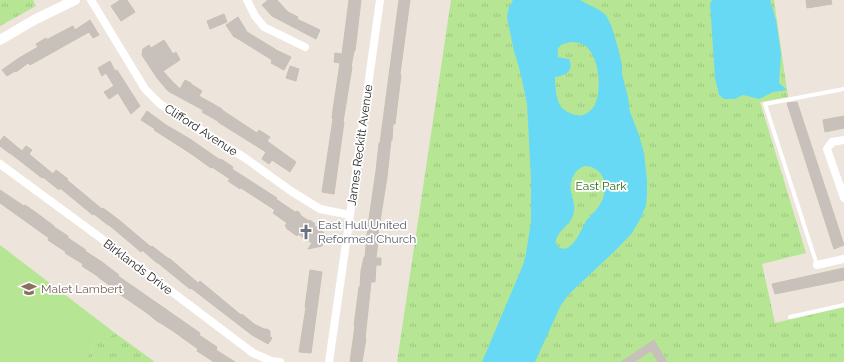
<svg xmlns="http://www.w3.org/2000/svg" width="844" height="362" viewBox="0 0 844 362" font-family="Raleway,sans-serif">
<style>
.grass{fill:#b6e694}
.park{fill:url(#park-tufts)}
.water{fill:#68d9f5;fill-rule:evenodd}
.building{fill:#c8c1bb;stroke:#c8c0b4}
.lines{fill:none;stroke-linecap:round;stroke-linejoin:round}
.service{stroke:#fff;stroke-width:4}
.minor{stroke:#fff;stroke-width:8}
.tertiary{stroke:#fff;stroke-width:10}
.labels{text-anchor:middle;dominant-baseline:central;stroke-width:3.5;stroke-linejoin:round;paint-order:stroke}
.street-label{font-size:12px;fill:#2a2a2a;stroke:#fff}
.park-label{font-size:12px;fill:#2e6b16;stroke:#fff}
.worship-label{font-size:12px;fill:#5b616d;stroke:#fff;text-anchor:start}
.education-label{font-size:12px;fill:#785e54;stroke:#fff;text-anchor:start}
</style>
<defs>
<pattern id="park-tufts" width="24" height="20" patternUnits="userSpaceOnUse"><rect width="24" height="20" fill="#b6e694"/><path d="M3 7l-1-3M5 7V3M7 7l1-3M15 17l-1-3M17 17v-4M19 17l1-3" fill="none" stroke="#9dc580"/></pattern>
</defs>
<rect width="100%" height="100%" fill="#ede4db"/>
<!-- grass -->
<path class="grass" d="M0 245 115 333 109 337H95L86 362H0Z"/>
<!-- park -->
<path class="park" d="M0 0H33L36 6 0 26Z
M451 0H774L788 97 760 102 806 253 762 264 775 323 844 307V362H397Z
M115 333 155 362H86L95 337H109Z"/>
<!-- water -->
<path class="water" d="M513 0H580L599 10 606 15 611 25 618 48 622 65V74L628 97 630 112 639 135 644 153 647 181V194L646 205 641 218 632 233 616 250 569 294 561 305 535 362H482L523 265 526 254 531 221V179L527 104 520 71 514 51 508 22 507 17 509 7ZM572 42C576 42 580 43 584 45 600 55 603 93 593 108 591 110 587 114 583 115 577 117 565 112 561 107 556 100 555 85 555 77 566 75 574 72 569 59L558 57C556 44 562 44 572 42ZM584 166C592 166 598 169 602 176 608 186 604 201 596 210 593 214 589 217 586 221 581 230 578 240 569 247 566 249 564 249 560 248 548 242 564 228 569 223 571 220 573 216 574 212 576 200 567 191 572 179 575 172 578 169 584 166Z
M713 0H770L776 20 781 54 779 83 787 90 773 92 759 99 743 95 735 99H724L719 95 715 78 710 3Z"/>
<!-- building -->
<path class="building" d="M120 0H127L135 12 121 21 111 6Z
M268 0H277L288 12 298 17 297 19 320 30 316 39 272 16 262 5Z
M349 0H361L355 51H354L351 67H352L343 122H344L334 194 322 192 333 119 332 118 333 110 340 63 334 62 335 53 342 54Z
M399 0H410L400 74 401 75 395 124H393L392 140H391L387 177 378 234H379L376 258H381V265H376L375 282H371L365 339H366L362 362H350L355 326H354L359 287H360L361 271 364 257H365L368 226 376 171 379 143H380Z
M806 0H831L832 4 807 8Z
M224 14 227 22 210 29 207 21Z
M238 17 247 32 275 49H274L291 57 284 70 271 63 272 60 235 37H234L226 25Z
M90 20 99 35 93 38 89 32 30 65 28 63 16 72 15 71 7 76 2 70 19 58 38 47 36 44 46 38V40L73 26 75 30Z
M164 40 173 54 176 52 180 60 163 71 170 79 180 89 185 80 191 83V84L202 91 199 96 222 109V110L257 133 259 130 270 137 267 141 296 162 290 172 272 160 269 164 262 159 266 152 218 122V121L202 112 203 110 168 91 157 78 142 55 143 49 149 45 151 48Z
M110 61 115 71 117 70 140 106 131 114 118 93 109 99 104 92 114 86 106 73 102 76 98 68Z
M290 66 299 69 296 81 286 78Z
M797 102 844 245 834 249 787 103Z
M147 111 166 125 190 139 220 160 221 159 233 167 232 169 277 198 276 199 295 212 297 211 300 213V215L309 221 310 220 315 224 314 225 324 233V242L322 246 308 249 312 243 298 234 297 236 286 228 287 227 285 226 287 223 273 213 275 210 241 188 240 189 228 181 230 179 212 167 211 168 190 153 154 130 155 129 141 120Z
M844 116V128L825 132 823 120Z
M4 136 22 151 26 146 32 150 29 154 53 174 56 170 68 179 67 180 102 209 103 208 119 220 151 247 152 246 169 259V258L198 283 200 281 241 315 242 314 254 324 264 329H267L270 331V337L272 338 268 344 252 335 191 288 190 289 158 263H157L142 250 141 252 109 225H108L94 214 93 215 60 188 59 190 43 177 42 178 10 153H9L0 146V141Z
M0 190 24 206 25 205 38 214 54 226V227L68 236V238L86 250 85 251 102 262 119 275 118 276 200 333 199 335 217 347 216 350 235 362H214L197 351 198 349 173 331 159 322H158L147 313 115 291 116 290 98 277H99L82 266 83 264 65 253 66 252 48 240 49 238 0 203Z
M844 268V280L775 294 772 284Z
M310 270 322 272 311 353 299 352 306 307H305Z
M654 340 667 362H658L651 351 634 362H621Z"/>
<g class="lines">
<!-- service -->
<path class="service" d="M817 265 765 104 844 89
M790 317 844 305"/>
<!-- minor -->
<path class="minor" d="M91 0 145 89 160 104 245 158 291 191 320 209 350 215
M247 0 255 16 264 27 305 47
M844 140 832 142 827 149 844 198
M0 164 98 236 253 353 271 361 280 362
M817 265 844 259
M329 362 350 215 380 0"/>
<!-- tertiary -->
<path class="tertiary" d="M0 40 34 20 75 0"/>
</g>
<!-- icons -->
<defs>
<g id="church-bare" transform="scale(1.2)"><path d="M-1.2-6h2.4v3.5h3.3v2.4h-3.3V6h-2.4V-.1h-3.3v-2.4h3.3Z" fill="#6b7280" stroke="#fff" stroke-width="2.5" paint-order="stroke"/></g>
<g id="school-bare" transform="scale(1.2)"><path d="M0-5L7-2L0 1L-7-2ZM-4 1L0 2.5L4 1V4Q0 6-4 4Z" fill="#8d6e63" stroke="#fff" stroke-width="2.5" paint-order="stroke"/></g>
</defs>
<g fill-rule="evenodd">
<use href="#church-bare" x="306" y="232"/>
<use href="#school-bare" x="29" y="289"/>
</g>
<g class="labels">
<!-- street labels -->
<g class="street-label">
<text transform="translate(201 130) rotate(33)">Clifford Avenue</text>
<text transform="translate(360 145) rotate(-82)">James Reckitt Avenue</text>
<text transform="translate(138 267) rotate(37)">Birklands Drive</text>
</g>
<!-- park labels -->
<g class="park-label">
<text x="601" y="186">East Park</text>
</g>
<!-- worship labels -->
<g class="worship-label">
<text x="318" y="225">East Hull United<tspan x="318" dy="14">Reformed Church</tspan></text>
</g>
<!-- education labels -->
<g class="education-label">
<text x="41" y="289">Malet Lambert</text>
</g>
</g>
</svg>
